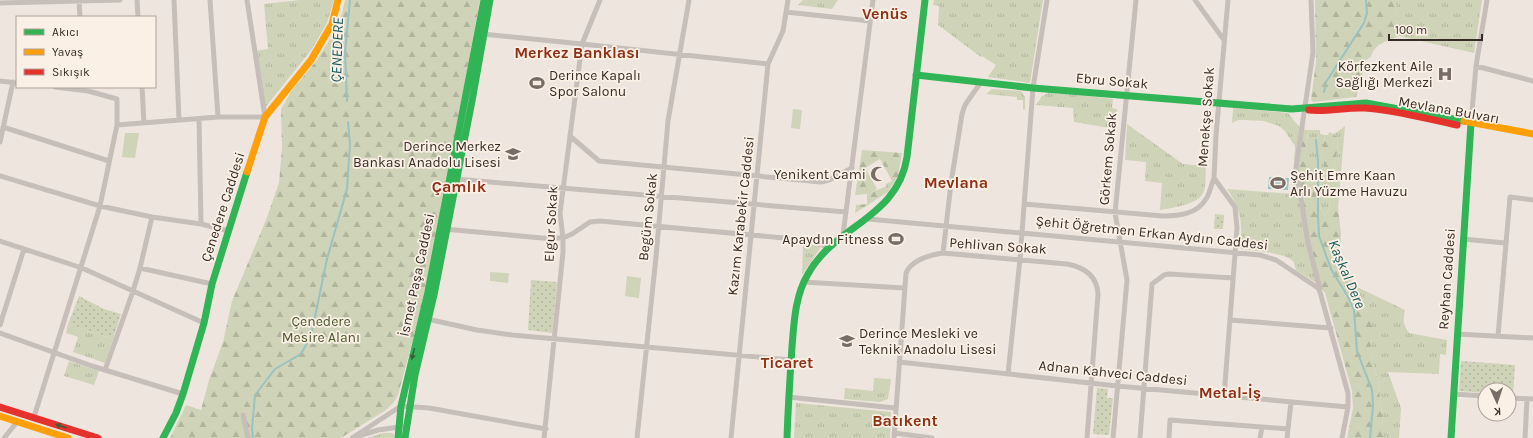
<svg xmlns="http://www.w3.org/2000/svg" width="1533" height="438" viewBox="0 0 1533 438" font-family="Karla,sans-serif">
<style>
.grass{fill:url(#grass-tufts)}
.forest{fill:url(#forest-firs);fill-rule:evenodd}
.park{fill:url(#park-dots)}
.pitch{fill:#cfd3b7}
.water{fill:#99c2c1}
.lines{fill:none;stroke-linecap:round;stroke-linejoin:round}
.stream{stroke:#99c2c1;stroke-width:2}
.street{stroke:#c6beb8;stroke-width:5}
.fast{stroke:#30b455;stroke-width:7}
.slow{stroke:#ff9f0a;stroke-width:7}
.jam{stroke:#e5322d;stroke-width:7}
.oneway{fill:#346239}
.labels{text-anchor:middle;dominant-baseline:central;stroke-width:3.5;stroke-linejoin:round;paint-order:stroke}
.poi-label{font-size:14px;fill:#372b26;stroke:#fbf0e5;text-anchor:end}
.street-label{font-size:14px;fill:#372b26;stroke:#fbf0e5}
.park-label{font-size:14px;fill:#475827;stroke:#fbf0e5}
.water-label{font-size:15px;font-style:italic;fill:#175a5d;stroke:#fbf0e5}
.quarter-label{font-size:16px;font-weight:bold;fill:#8f3016;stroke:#fbf0e5}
</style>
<defs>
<pattern id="grass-tufts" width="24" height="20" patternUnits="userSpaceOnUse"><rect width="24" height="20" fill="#cfd3b7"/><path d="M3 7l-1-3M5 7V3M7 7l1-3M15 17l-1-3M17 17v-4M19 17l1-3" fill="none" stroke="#b2b59d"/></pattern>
<pattern id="forest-firs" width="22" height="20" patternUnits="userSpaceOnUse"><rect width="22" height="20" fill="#cfd3b7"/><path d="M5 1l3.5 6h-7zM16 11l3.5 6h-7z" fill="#b2b59d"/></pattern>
<pattern id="park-dots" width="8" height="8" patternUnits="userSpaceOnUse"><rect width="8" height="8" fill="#cfd3b7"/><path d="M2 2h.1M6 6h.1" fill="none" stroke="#b2b59d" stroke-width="1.8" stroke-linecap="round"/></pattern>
</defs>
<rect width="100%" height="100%" fill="#eee6de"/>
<!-- grass -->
<path class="grass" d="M300 0H334L327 23 312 49 264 109 256 51 268 49 264 4Z
M803 0H838L832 9 798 5Z
M934 0H1043L1030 83 988 77 996 65 982 56 981 57 938 25 939 6 933 5Z
M1395 0H1482L1474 53 1399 36Z
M992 89 1021 91 1025 97V110L1023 109V100H1017V97L986 94Z
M1048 93 1069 94 1113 99 1112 108 1117 109 1116 129 1074 122 1073 108 1036 105 1042 96Z
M1233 108 1288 113 1301 129 1318 284 1296 270C1295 267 1294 263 1293 261 1286 253 1252 250 1241 249 1242 223 1242 211 1227 189L1292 194 1295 146 1284 130 1279 126 1264 121 1244 120H1238L1232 123Z
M1127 124 1183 164 1206 166C1205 175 1207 188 1202 195 1195 205 1171 208 1160 210L1162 183 1145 181 1146 162 1125 160Z
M1345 126 1338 208 1333 171 1337 152 1338 139 1334 134Z
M1308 130H1320V134L1325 135C1324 142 1321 150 1322 157 1324 171 1337 204 1325 215L1321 210 1318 194 1306 175V154Z
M803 245H820L821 247 802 275Z
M1347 275 1355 286 1405 310C1403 320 1403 325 1409 333L1447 340 1446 355 1440 354 1439 374 1388 372 1401 408 1399 438H1383V425L1378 379 1370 355V344L1372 335 1368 312 1352 293Z
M68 324 113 339 105 363 73 352 78 337 66 333Z
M69 361 99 371 94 385 64 376Z
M874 378 891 379 888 399 880 402 844 399 845 388 873 391Z
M796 403 891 412 890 438H794Z
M384 433H391L394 434V438H367Z"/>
<!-- forest -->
<path class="forest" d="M345 0H480L426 291 398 395 394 402 386 410 341 438H170L186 405 201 410 209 380 223 342 232 301 266 220 279 183 282 147 281 109 292 90 317 60 335 31 342 13Z
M1315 0H1395L1399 36C1386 42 1376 42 1371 57L1367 59 1356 97 1313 102 1311 100 1316 61Z
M1301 129 1308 130 1306 154V175L1318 194 1321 210 1325 215C1337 205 1324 171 1322 157 1321 150 1324 142 1325 135H1328L1329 132 1334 134 1338 139 1337 152 1333 171 1336 188 1341 234 1340 253 1352 293 1368 312 1372 321V335L1370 344V355L1378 379 1383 425V438H1347L1353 408 1352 391 1325 293 1318 284 1297 180Z
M862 150 902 153 898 176 888 192 855 213 856 205 867 204V194L855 195ZM880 159 892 181 886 184 887 186 870 193 877 189 865 168Z"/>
<!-- park -->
<path class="park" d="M1215 214 1224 215 1223 229H1214Z
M531 280 557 282 552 333 528 330Z
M79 296 104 309 121 314 113 339 68 324Z
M1461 361 1515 365 1513 394H1509V390H1485V393L1459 391Z
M1097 388 1108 389 1107 398H1113L1109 435 1093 434Z"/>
<!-- pitch -->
<path class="pitch" d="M793 109 802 110 800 129 791 128Z
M125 133H139L135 158 122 157Z
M490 272 509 273 508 283 490 281Z
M627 276 641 278 639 298 625 296Z"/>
<!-- water -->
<path class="water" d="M1269 177 1289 178 1288 190 1268 189Z"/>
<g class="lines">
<!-- stream -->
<path class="stream" d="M1324 92 1326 82 1364 23 1367 13 1366 0
M347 101 345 52 350 0
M1316 140 1318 162V217L1319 236 1331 269 1347 295 1354 310 1357 351 1372 390 1373 406 1370 438
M253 438 252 429 255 395 275 369 301 354 311 336 327 259 347 189 350 144 348 122"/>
<!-- street -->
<path class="street" d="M79 0 80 17
M137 0 138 17
M174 0 179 120
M210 0 218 117
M1195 0 1224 40
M1311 0 1313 52 1296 168 1308 243 1320 289
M0 3 120 0
M786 12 870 21
M482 34 582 44 768 64
M1476 66 1533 81
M0 81 17 83
M142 87 144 123
M199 119 201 224
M1471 123 1476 66 1487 0
M117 125 218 117H265L247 0
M3 127 109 161
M570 136 599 161 821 182 829 180 852 168
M0 142 13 82
M0 176 100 206 152 217 201 224 229 231
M455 179 846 212
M1024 204 1163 216C1179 216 1197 214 1206 199 1210 193 1211 185 1214 178
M868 219 1260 255 1276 260 1318 288 1320 292 1348 393V407L1342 438
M444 229 542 238H563L572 234 590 222 600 221 817 241 821 242 827 250
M843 235 873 0
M1463 239 1505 243
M0 241 82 268 204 323
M943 253 951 183 962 114 965 105 981 82
M140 268 212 284
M803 282 904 288
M427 319 477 330 512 335 791 360
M1230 320 1331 328
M0 325 24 249
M0 333 92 366 183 394
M1457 334 1533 338
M1498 336 1510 197 1533 200
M899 362 1117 386 1348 407
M105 370 133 291 140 268 152 217
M1008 374 1020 259 1033 88 1047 0
M1453 394 1485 396
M788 397 895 408
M1224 397 1237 228 1235 207 1214 178 1216 135 1228 0
M1509 398 1533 399
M243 415 248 438
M34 417 100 206 117 125V99L88 91 55 87
M894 433 932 438
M359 436 378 430 406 426
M4 438 17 422
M352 438 401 406 429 408 546 429
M544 438 563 252V238L560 213 582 44 600 0
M637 438 656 257 668 121 689 0
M731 438 768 64 783 31 788 0
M894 438 906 273C912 259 930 255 943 253L1067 264C1083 267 1097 275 1098 294L1087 438
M1113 438 1127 280 1115 213 1136 0
M1140 438 1152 284 1164 275 1169 274 1233 278
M1169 438 1170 420 1262 427
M1260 438 1262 427 1288 429
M1287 438 1291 402
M1525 438 1527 399"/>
<!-- fast -->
<path class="fast" d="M916 75 1033 88 1292 109 1366 103 1464 121
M163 438 176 413 183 394 204 323 212 284 247 172
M398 438 401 406 428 292 484 0
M405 438 415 375 434 295 472 101 490 0
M787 438C788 408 790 377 792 347 794 322 795 296 808 274 835 225 898 218 907 157L925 0
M1451 438 1471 123"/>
<!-- slow -->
<path class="slow" d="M1464 121 1533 134
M247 172 265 117 311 60 332 24 338 0
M0 416 68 438"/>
<!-- jam -->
<path class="jam" d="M1309 110C1328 112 1346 107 1365 108 1396 110 1427 119 1457 125
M0 407 98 438"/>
</g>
<!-- one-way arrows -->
<defs><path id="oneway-solid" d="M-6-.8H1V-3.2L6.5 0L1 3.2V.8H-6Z"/></defs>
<g class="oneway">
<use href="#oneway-solid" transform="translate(413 354) rotate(104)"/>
<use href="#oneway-solid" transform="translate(61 426) rotate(-163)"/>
</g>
<!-- icons -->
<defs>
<g id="hospital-bare" transform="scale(1.2)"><path d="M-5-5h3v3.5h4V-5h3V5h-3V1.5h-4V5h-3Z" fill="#776c66" stroke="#fbf0e5" stroke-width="2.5" paint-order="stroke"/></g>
<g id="stadium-bare" transform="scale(1.2)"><path d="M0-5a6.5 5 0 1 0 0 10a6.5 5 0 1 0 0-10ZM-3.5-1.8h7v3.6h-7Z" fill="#776c66" stroke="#fbf0e5" stroke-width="2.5" paint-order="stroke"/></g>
<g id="school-bare" transform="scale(1.2)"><path d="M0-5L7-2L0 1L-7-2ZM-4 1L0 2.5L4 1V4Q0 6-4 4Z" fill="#776c66" stroke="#fbf0e5" stroke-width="2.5" paint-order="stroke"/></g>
<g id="mosque-bare" transform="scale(1.2)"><path d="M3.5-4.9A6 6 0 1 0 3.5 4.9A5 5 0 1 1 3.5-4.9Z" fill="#776c66" stroke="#fbf0e5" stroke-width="2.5" paint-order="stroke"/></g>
</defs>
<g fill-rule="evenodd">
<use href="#hospital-bare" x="1445" y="74"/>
<use href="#stadium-bare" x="537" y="83"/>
<use href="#school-bare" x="513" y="154"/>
<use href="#mosque-bare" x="878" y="174"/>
<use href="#stadium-bare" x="1278" y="183"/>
<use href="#stadium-bare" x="896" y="239"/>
<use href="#school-bare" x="847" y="341"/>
</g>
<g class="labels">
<!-- poi labels -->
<g class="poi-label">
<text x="1433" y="66">Körfezkent Aile<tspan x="1433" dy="16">Sağlığı Merkezi</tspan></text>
<text x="549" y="75" text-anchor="start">Derince Kapalı<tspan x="549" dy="16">Spor Salonu</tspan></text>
<text x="501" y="146">Derince Merkez<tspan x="501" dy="16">Bankası Anadolu Lisesi</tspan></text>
<text x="866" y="174">Yenikent Cami</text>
<text x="1290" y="175" text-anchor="start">Şehit Emre Kaan<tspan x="1290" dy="16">Arlı Yüzme Havuzu</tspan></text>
<text x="884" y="239">Apaydın Fitness</text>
<text x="859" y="333" text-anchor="start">Derince Mesleki ve<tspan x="859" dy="16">Teknik Anadolu Lisesi</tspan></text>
</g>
<!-- street labels -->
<g class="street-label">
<text transform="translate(1112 81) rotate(5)">Ebru Sokak</text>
<text transform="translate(1449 110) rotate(10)">Mevlana Bulvarı</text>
<text transform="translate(1206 117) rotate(-86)">Menekşe Sokak</text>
<text transform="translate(1108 159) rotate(-85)">Görkem Sokak</text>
<text transform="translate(223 207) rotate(-72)">Çenedere Caddesi</text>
<text transform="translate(741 216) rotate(-84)">Kazım Karabekir Caddesi</text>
<text transform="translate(648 217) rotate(-84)">Begüm Sokak</text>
<text transform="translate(551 224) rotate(-87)">Elgur Sokak</text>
<text transform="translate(1152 233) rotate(6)">Şehit Öğretmen Erkan Aydın Caddesi</text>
<text transform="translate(998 246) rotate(4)">Pehlivan Sokak</text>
<text transform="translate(417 275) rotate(-78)">İsmet Paşa Caddesi</text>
<text transform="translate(1447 279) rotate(-86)">Reyhan Caddesi</text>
<text transform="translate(1113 373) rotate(6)">Adnan Kahveci Caddesi</text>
</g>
<!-- park labels -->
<g class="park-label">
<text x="321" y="321">Çenedere<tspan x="321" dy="16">Mesire Alanı</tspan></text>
</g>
<!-- water labels -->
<g class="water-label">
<text transform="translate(337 50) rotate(-88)">ÇENEDERE</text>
<text transform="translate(1347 274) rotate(67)">Kaşkal Dere</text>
</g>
<!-- quarter labels -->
<g class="quarter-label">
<text x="885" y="13">Venüs</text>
<text x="577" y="52">Merkez Banklası</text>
<text x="956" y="182">Mevlana</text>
<text x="459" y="186">Çamlık</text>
<text x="787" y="362">Ticaret</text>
<text x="1230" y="392">Metal-İş</text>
<text x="905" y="420">Batıkent</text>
</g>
</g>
<!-- legend -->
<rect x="16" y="16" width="140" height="72" fill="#fbf0e5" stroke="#ada199"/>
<rect x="24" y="29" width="20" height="6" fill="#30b455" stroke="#ada199"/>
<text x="52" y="36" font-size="12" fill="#372b26">Akıcı</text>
<rect x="24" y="49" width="20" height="6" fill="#ff9f0a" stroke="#ada199"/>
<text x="52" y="56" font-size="12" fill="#372b26">Yavaş</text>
<rect x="24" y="69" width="20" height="6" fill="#e5322d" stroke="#ada199"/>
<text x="52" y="76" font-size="12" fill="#372b26">Sıkışık</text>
<!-- north arrow -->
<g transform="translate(1497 402) rotate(177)"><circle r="19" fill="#fbf0e5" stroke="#ada199"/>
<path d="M0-3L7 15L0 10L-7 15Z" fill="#776c66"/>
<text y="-6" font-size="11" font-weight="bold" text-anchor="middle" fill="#372b26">K</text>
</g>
<!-- scale -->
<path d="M1389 34v6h93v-6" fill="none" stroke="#372b26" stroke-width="2"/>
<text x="1395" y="34" font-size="12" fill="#372b26" stroke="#fbf0e5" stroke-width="3" paint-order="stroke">100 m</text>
</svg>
